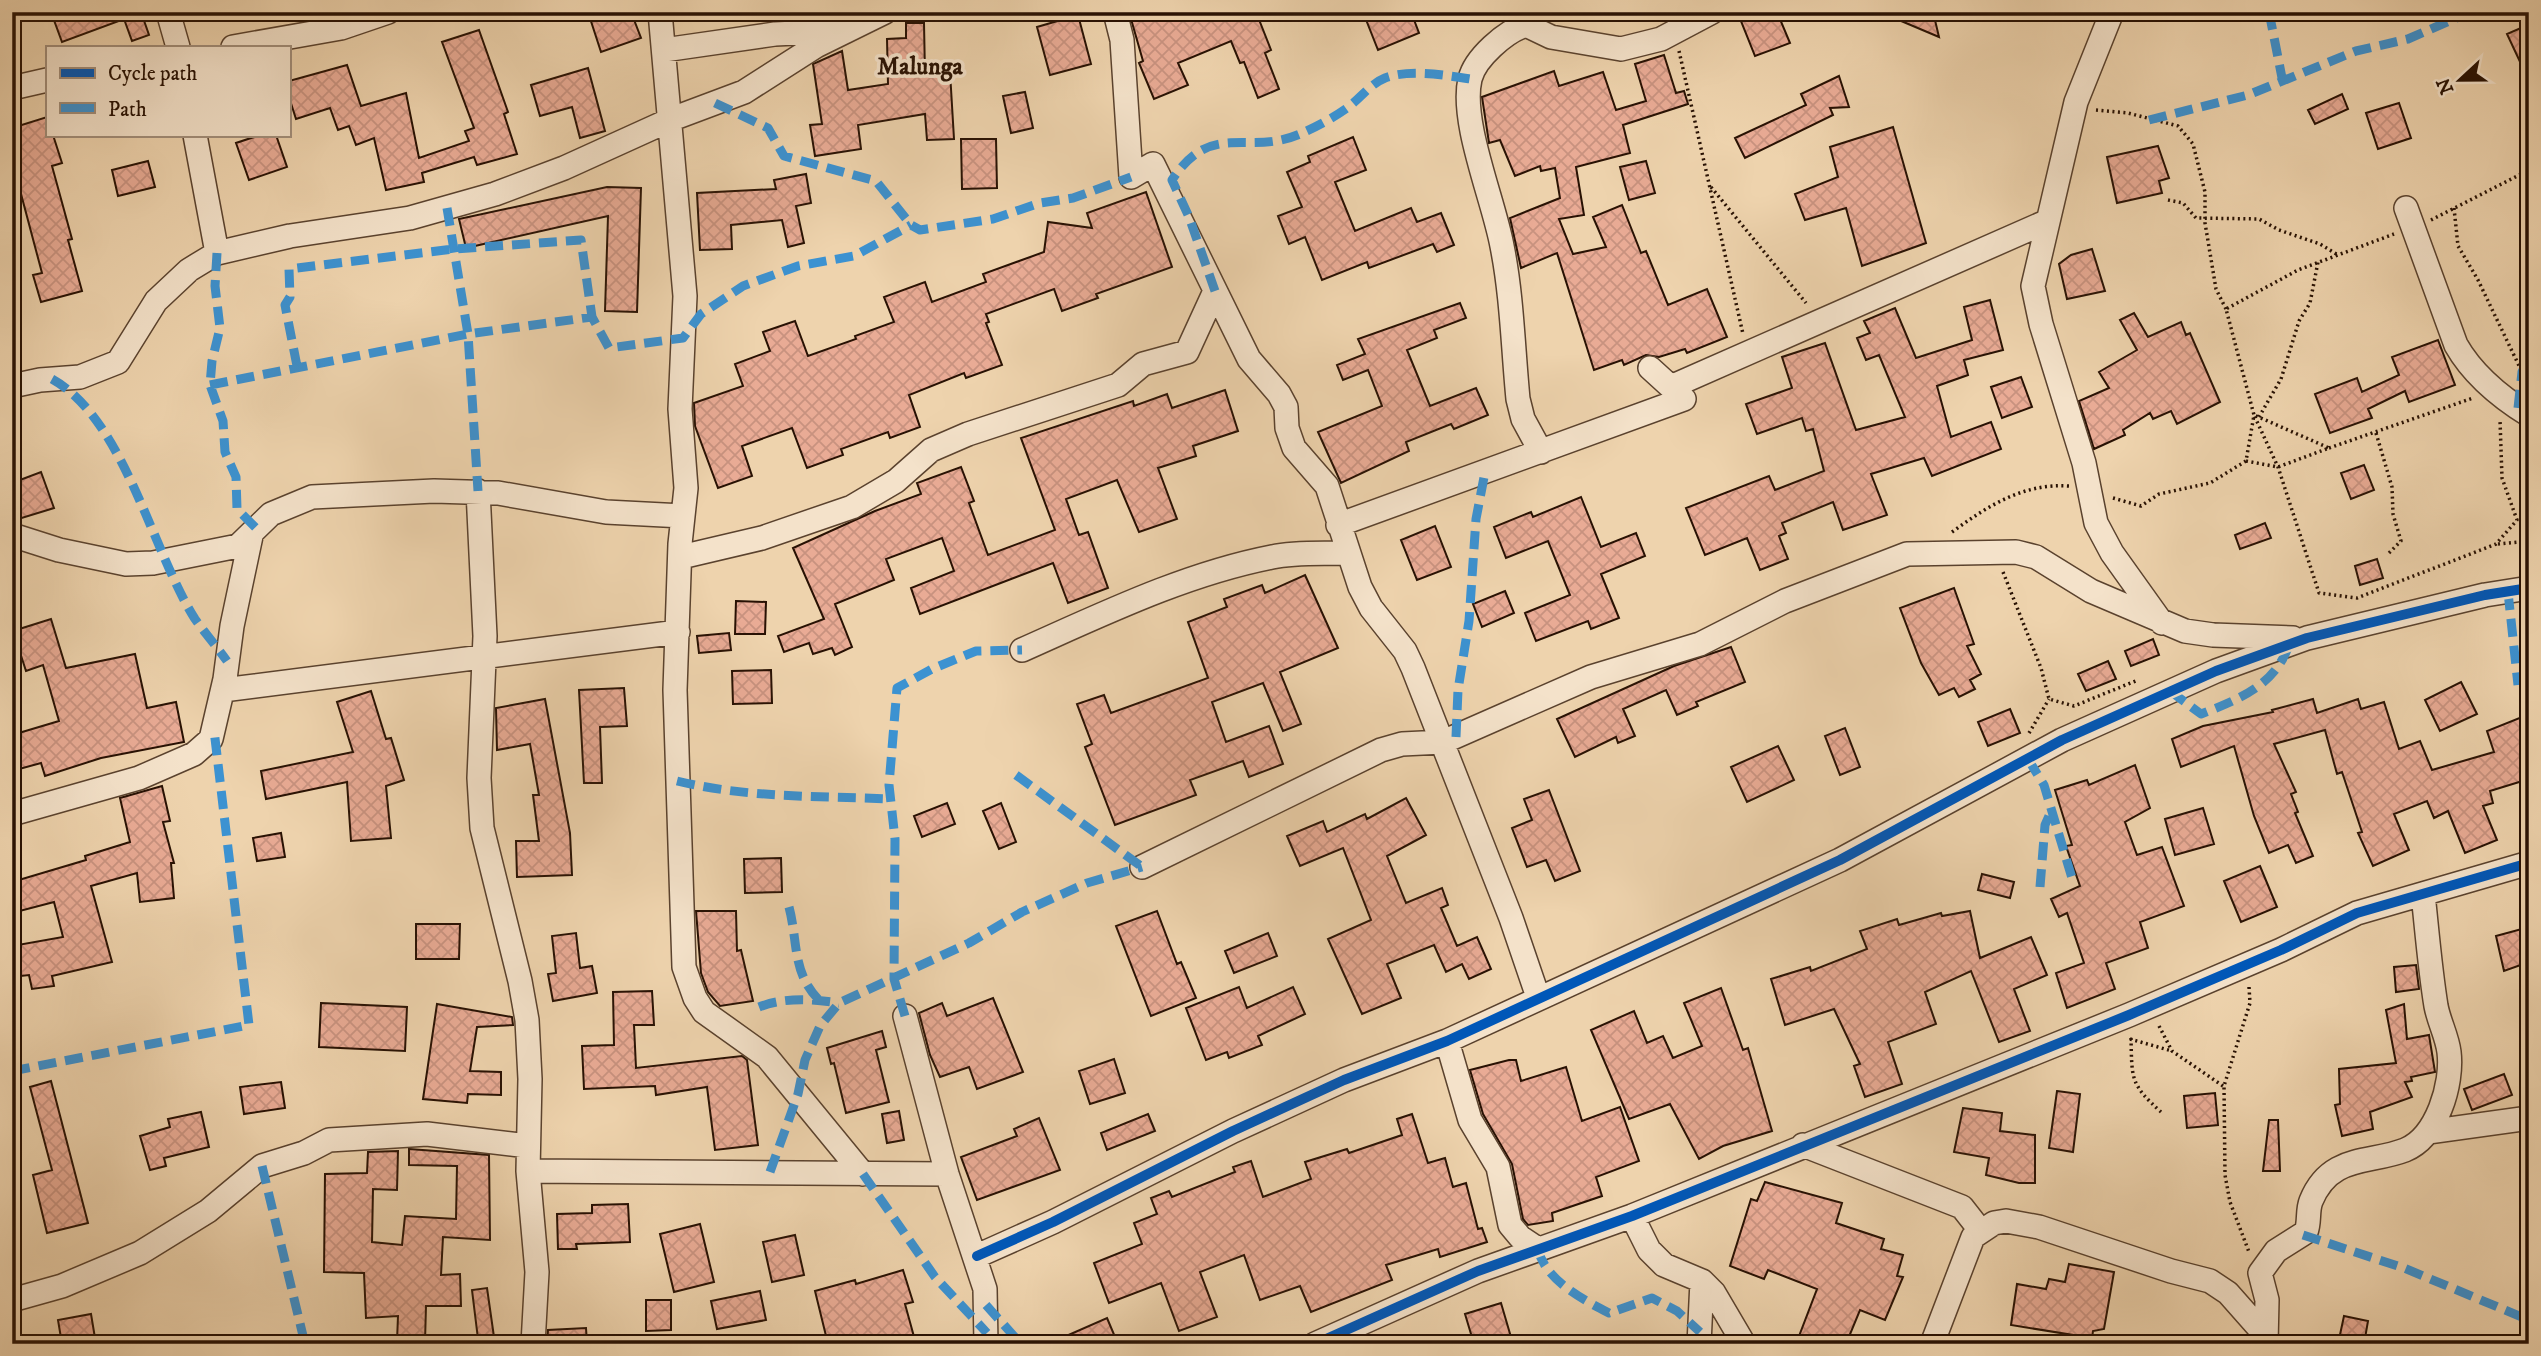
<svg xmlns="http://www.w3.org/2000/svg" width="2541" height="1356" viewBox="0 0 2541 1356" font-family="'IM FELL DW Pica',serif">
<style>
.building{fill:url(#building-cross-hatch);stroke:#281103;stroke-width:2}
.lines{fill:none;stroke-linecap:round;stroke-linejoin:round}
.street-casing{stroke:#5a422e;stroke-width:26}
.path{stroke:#281103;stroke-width:3.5;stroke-dasharray:2 3.5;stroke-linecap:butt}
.street{stroke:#f4e2ca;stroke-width:23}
.quiet{stroke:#3c92d1;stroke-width:9;stroke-dasharray:18 9;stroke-linecap:butt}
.cycleway-casing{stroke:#f4e2ca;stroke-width:15}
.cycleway{stroke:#0057b8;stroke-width:10}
.labels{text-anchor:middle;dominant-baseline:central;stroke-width:7;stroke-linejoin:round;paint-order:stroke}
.quarter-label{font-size:24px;font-weight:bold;fill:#281103;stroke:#f4e2ca}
</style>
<defs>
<pattern id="building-cross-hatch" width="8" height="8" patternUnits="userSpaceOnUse" patternTransform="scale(1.75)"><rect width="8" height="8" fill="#e9ab95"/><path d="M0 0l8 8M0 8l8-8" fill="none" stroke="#c8927f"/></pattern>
</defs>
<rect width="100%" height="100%" fill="#eed3ad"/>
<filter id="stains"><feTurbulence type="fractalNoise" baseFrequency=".00286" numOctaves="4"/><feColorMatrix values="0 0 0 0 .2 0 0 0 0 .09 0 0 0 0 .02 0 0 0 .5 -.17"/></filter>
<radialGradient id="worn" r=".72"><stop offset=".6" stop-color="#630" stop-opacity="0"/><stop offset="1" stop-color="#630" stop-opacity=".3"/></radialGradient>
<!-- building -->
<path class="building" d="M51 12H141L149 35 132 41 124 19 62 42Z
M588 12H631L641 38 601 52Z
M1129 12H1256L1271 50 1265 53 1279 89 1258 98 1244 62 1240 63 1231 41 1178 63 1188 85 1154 99 1139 63 1143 61Z
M1363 12H1411L1419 33 1378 50Z
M1769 12H1777L1790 43 1755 56 1741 21Z
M1887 13 1934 16 1939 37 1887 15Z
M1078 15 1091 64 1050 75 1037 27Z
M906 23H924L925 75 950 72 954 139 927 140 925 114 858 125 861 149 815 156 810 125 822 124 813 64 842 51 848 90 888 84 887 39 906 38Z
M2523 27 2529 40V81L2507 34Z
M479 30 508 112 504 114 517 154 477 165 474 157 422 173 424 182 386 190 374 138 356 145 349 126 338 130 330 108 296 119 289 97V81L347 65 361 106 406 93 419 158 469 141 465 131 474 128 442 42Z
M1664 55 1676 93 1684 91 1688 104 1623 125 1630 153 1576 167 1584 215 1559 219 1573 254 1606 247 1593 217 1622 205 1641 253 1646 251 1668 305 1707 289 1727 337 1687 353 1685 349 1659 357 1646 355 1624 365 1622 360 1594 370 1557 253 1521 268 1510 218 1560 198 1555 168 1541 171 1540 166 1515 176 1500 140 1489 143 1482 97 1554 71 1559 86 1603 72 1616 110 1646 101 1635 64Z
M588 68 605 131 580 138 572 107 540 116 531 85Z
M1839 76 1849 107 1830 108 1833 115 1745 158 1735 138 1806 105 1801 94Z
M1025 92 1033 128 1011 133 1003 96Z
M2342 94 2348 109 2315 124 2308 110Z
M2399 103 2411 138 2378 149 2366 113Z
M47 117V135H53L62 163 52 166 72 239 68 240 82 291 41 302 33 275 42 273 12 160V128Z
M1893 127 1926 243 1862 266 1846 208 1805 220 1795 194 1838 177 1830 147Z
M260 135H276L287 167 249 180 236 143Z
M1353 137 1366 170 1335 182 1355 231 1411 208 1417 222 1441 213 1454 245 1437 252 1433 244 1369 268 1367 262 1322 280 1305 237 1289 244 1278 216 1302 207 1287 172 1310 162 1308 156Z
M961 139H996L997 188 962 189Z
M2158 146 2169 178 2159 181 2162 193 2117 203 2107 157Z
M148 161 155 187 118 196 112 170Z
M1646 161 1655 193 1629 200 1620 167Z
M806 174 811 203 796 206 804 243 788 247 782 220 731 225 732 249 700 250 697 193 776 189 774 180Z
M607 187 641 188 637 312 605 311 608 216 466 248 459 219Z
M1146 192 1172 267 1096 294 1098 298 1062 311 1054 289 986 314 989 322 986 323 1002 365 966 378 964 373 909 395 920 427 890 438 888 432 841 449 843 455 807 468 792 428 742 446 752 476 718 488 695 426 694 403 743 386 735 364 770 351 763 332 795 321 808 356 856 339 855 336 894 322 884 297 925 282 932 302 986 282 983 274 1044 252 1048 222 1092 228 1087 213Z
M2092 249 2105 291 2067 299 2059 264 2071 255Z
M1990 300 2003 350 1964 360 1968 375 1937 386 1951 437 1991 422 2001 449 1932 476 1924 458 1871 474 1887 515 1843 530 1833 502 1782 523 1786 533 1779 536 1788 559 1760 570 1747 538 1705 555 1686 508 1769 476 1775 490 1824 471 1813 429 1806 431 1802 418 1757 434 1746 404 1792 388 1782 357 1825 343 1856 430 1905 417 1879 355 1866 360 1857 338 1870 333 1864 321 1895 308 1916 358 1972 340 1964 307Z
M1460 303 1466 318 1434 330 1437 338 1407 350 1430 406 1476 388 1488 415 1454 429 1451 424 1406 442 1409 451 1341 483 1318 432 1382 406 1368 370 1343 380 1337 365 1365 354 1358 339Z
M2134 313 2148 337 2181 322 2186 335 2190 333 2220 402 2177 424 2171 411 2153 419 2150 413 2123 430 2125 435 2094 449 2079 401 2109 388 2099 372 2137 350 2120 320Z
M2438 340 2455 385 2409 402 2405 391 2368 409 2372 418 2330 433 2315 394 2357 378 2362 392 2399 375 2392 357Z
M2021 377 2032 407 2002 418 1991 387Z
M1225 390 1238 431 1193 446 1196 456 1158 468 1177 519 1139 532 1117 480 1066 499 1079 535 1088 532 1108 588 1068 603 1053 563 920 614 911 588 954 571 942 538 886 559 894 580 835 604 852 647 835 655 832 648 813 654 809 643 784 652 778 636 824 619 793 548 875 511 921 494 917 483 961 467 974 501 969 503 988 555 1055 530 1021 438 1133 401 1134 406 1167 394 1172 408Z
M2364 465 2374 490 2351 499 2341 473Z
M41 472 54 508 12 521V483Z
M1581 497 1601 547 1636 533 1645 556 1601 574 1619 618 1591 629 1588 621 1536 641 1525 613 1570 595 1548 541 1506 558 1494 527 1531 512 1533 517Z
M2265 523 2271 538 2240 549 2235 535Z
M1435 526 1451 567 1417 580 1401 540Z
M2377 559 2383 578 2360 585 2355 566Z
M1305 575 1338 648 1280 672 1301 724 1283 731 1263 683 1212 702 1226 742 1269 726 1283 764 1249 777 1243 761 1190 780 1196 795 1115 825 1085 747 1092 744 1077 704 1104 695 1111 713 1208 678 1188 622 1227 607 1224 599 1262 585 1265 593Z
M1954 588 1974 644 1967 646 1981 674 1970 680 1975 689 1959 697 1954 688 1939 695 1921 663 1900 608Z
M1505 591 1514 613 1482 627 1473 604Z
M736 601 766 602 765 634H735Z
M51 619 66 668 135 654 147 708 176 702 184 742 101 758 45 776 41 763 12 771V735L59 721 43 665 26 671 13 631Z
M729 633 731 650 699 653 697 636Z
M2153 639 2159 655 2131 666 2125 651Z
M1731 647 1745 682 1696 702 1698 706 1677 715 1666 690 1623 709 1635 736 1618 743 1616 737 1575 757 1557 719 1674 666Z
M2108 661 2116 679 2086 691 2078 674Z
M771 670 772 703 733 704 732 671Z
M2461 682 2477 714 2440 731 2425 700Z
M624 688 627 726 600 727 602 783H584L579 690Z
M371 691 386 739 391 738 404 780 386 786 391 838 351 841 347 782 266 799 261 771 353 752 337 702Z
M545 699 570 833 572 875 517 877 516 841H539L533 795H539L530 744 497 750 496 708Z
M2313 699 2317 713 2358 699 2361 709 2384 702 2399 749 2420 741 2432 770 2494 752 2487 731 2522 717 2529 733V779L2490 791 2493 803 2483 806 2497 840 2465 853 2448 811 2434 818 2427 801 2394 814 2409 850 2373 866 2358 833 2362 832 2342 772 2337 774 2325 730 2274 744 2296 792 2291 794 2298 812 2295 813 2313 856 2296 863 2288 845 2269 853 2254 816 2234 746 2181 767 2172 739 2203 726 2273 712 2272 710Z
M2010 709 2020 733 1988 746 1978 722Z
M1845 728 1860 767 1840 775 1825 736Z
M1778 746 1794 780 1747 802 1731 767Z
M2135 765 2150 808 2125 822 2137 855 2162 847 2184 906 2140 922 2148 948 2106 963 2115 989 2067 1008 2056 973 2084 963 2067 913 2059 917 2051 899 2080 886 2066 846 2072 845 2055 790 2087 780 2089 785Z
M162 786 170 821 163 822 174 863H171L174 898 140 902 137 873 91 886 112 962 52 976 54 986 32 989 29 975 21 976 20 968 12 969V946L63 937 54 902 12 913V882L86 860 85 856 130 842 120 798Z
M1549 790 1580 871 1555 881 1546 860 1527 867 1512 828 1532 820 1524 799Z
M1406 798 1426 835 1387 856 1406 903 1442 888 1448 905 1441 908 1457 946 1477 937 1491 969 1469 979 1462 964 1446 972 1434 945 1387 964 1401 998 1362 1014 1328 939 1371 920 1343 848 1300 866 1287 836 1323 821 1327 832 1365 814 1367 819Z
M947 803 955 824 922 837 914 816Z
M1001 803 1016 842 999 849 983 811Z
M2203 808 2214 844 2175 855 2165 819Z
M281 833 285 857 257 861 253 838Z
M781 858 782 892 745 893 744 859Z
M2260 866 2277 907 2241 922 2224 881Z
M1982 874 2014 882 2010 898 1978 890Z
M696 911H736L737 951 741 950 753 1001 720 1006 708 992 701 973Z
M1157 911 1177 964 1181 962 1196 998 1151 1016 1116 926Z
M1970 911 1980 958 2031 937 2047 975 2014 989 2030 1031 1999 1042 1971 971 1925 992 1936 1024 1888 1042 1902 1084 1865 1097 1854 1066 1860 1064 1834 1009 1785 1025 1771 979 1810 967 1811 971 1867 949 1860 931 1897 919 1899 925 1941 913 1942 916Z
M416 924H460L459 959H416Z
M2529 927V962L2504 971 2496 936Z
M576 933 580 968 592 966 597 993 553 1001 548 974 556 973 552 936Z
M1268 933 1277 956 1234 973 1225 951Z
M2416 965 2419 989 2396 992 2394 967Z
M1239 987 1247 1008 1293 987 1305 1014 1258 1036 1262 1045 1229 1058 1227 1052 1206 1060 1186 1008Z
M1721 988 1743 1050 1748 1048 1772 1131 1723 1146 1699 1159 1670 1104 1629 1119 1591 1030 1634 1011 1647 1043 1663 1036 1673 1058 1702 1046 1684 1003Z
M652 991 654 1025H634L636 1068 742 1056 747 1060 758 1145 715 1150 707 1087 656 1095 655 1086 584 1089 582 1046 614 1045 613 992Z
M993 998 1023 1072 977 1089 969 1067 940 1077 930 1055 919 1013 942 1003 947 1016Z
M321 1003 407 1007 405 1051 319 1047Z
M437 1004 512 1017 513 1025 477 1027 470 1071 501 1072V1095L468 1094 467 1103 423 1099Z
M2404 1004 2407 1039 2429 1035 2435 1072 2411 1077 2412 1081 2405 1082 2412 1097 2370 1112 2373 1129 2342 1136 2335 1105 2340 1104 2339 1069 2396 1063 2386 1010Z
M882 1031 886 1047 876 1050 889 1102 846 1113 834 1063 831 1064 827 1048Z
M1114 1059 1125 1093 1090 1104 1079 1071Z
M1509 1060H1516L1521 1081 1566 1067 1582 1121 1620 1107 1639 1161 1596 1177 1602 1196 1552 1213 1553 1221 1528 1225 1523 1219 1512 1164 1483 1114 1470 1070Z
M2504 1074 2512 1095 2472 1110 2464 1089Z
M51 1081 88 1223 47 1233 33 1175 52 1170 30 1087Z
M281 1082 285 1108 244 1114 240 1087Z
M2057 1091 2080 1094 2073 1152 2049 1148Z
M2215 1093 2218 1125 2187 1128 2184 1096Z
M1963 1108 2002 1113 2000 1131 2035 1135V1183H2019L1986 1175 1989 1158 1954 1152Z
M899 1111 904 1140 887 1143 882 1114Z
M201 1112 209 1147 164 1158 166 1166 150 1170 140 1136 170 1127 168 1119Z
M1148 1114 1155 1131 1107 1150 1101 1133Z
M1412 1114 1428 1163 1445 1158 1453 1187 1466 1183 1478 1229 1482 1228 1487 1242 1440 1257 1438 1249 1386 1265 1392 1280 1311 1312 1300 1286 1260 1300 1244 1255 1200 1272 1217 1317 1179 1331 1161 1283 1109 1303 1094 1263 1142 1244 1134 1223 1157 1214 1151 1198 1169 1191 1172 1197 1235 1172 1233 1167 1251 1161 1263 1197 1311 1179 1305 1162 1347 1149 1349 1153 1402 1135 1397 1119Z
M1039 1118 1060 1170 977 1200 961 1157 1017 1136 1014 1129Z
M2269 1120H2278L2280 1171H2263Z
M409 1149 489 1155 490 1240 443 1237 441 1275 460 1274 461 1306H426L425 1342 397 1341 398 1316 366 1318 364 1273 324 1272 325 1174 367 1173 368 1152 398 1151 397 1190 373 1189 372 1242 402 1245 405 1216 456 1219 457 1166 409 1165Z
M1765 1182 1842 1203 1836 1223 1884 1239 1881 1249 1903 1255 1897 1276 1903 1277 1885 1320 1860 1310 1846 1344H1796L1817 1289 1768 1270 1764 1279 1730 1266 1751 1199 1757 1201Z
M628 1204 630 1242 576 1244 577 1249H558L557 1214 592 1213V1205Z
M700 1224 714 1282 674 1292 660 1234Z
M795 1235 804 1275 772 1282 763 1242Z
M2069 1264 2114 1272 2104 1329 2093 1331 2092 1338 2011 1325 2017 1284 2046 1289 2049 1279 2065 1282Z
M903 1270 913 1302 905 1304 916 1344H828L815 1291 855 1280 856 1284Z
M487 1288 494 1337 478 1339 472 1290Z
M760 1291 766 1320 717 1329 711 1301Z
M646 1300H671V1330L646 1331Z
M1501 1303 1513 1344H1474L1465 1314Z
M91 1314 96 1344H62L58 1320Z
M2344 1316 2368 1321 2364 1344H2338Z
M1107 1318 1118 1344H1048Z
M586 1328 587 1344H547L548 1330Z"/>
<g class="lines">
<!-- street casing -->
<g class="street-casing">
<path id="street" d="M168 12 178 47
M660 12 685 296 680 409 686 488 680 544 675 690 684 967 695 998 704 1012 767 1057 863 1174
M1115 12 1122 40 1131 177 1153 164 1249 359 1279 394 1286 407 1287 428 1294 448 1327 486 1360 587 1371 608 1405 651 1413 668 1511 918 1538 997
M2112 12 2076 102 2033 286 2041 324 2084 463 2096 523 2112 553 2162 623
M233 47 341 28 388 12
M664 50 775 34 837 31
M12 88 47 80
M195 135 217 253
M2406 208 2456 345C2473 375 2500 397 2529 415
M12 386 40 380 80 377 118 362 156 301 189 270 217 253 290 236 410 218 495 194 564 168 672 119 744 92 816 46 885 12
M1673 386 2048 221
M1541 452 1523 419 1518 399C1513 348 1512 296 1502 246 1494 201 1460 122 1470 79 1475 58 1506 31 1526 25L1551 37 1621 49 1661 39 1712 12
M478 491 485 636 479 778 482 828 520 981 527 1020 530 1079 528 1171 537 1272 533 1344
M1338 525 1684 399 1650 368
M12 535 59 550 126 564 153 563 238 546 271 514 312 497 434 491 498 493 606 512 683 516
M681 557 762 538 852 507 896 481 931 450 968 434 1118 385 1143 364 1187 352 1215 291
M1022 650C1103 614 1185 574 1272 557 1296 552 1322 554 1347 553
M223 690 678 632
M12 814 139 778 194 754 211 739 225 679 232 626 251 536
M1142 867 1381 750 1402 744 1443 742 1591 677 1700 644 1785 601 1907 554 2016 552 2036 557 2091 591 2185 631 2213 635 2293 638
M905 1016 947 1174 985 1289 986 1344
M1447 1041 1470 1120 1498 1167 1510 1225 1520 1237 1538 1249
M2428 1132 2529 1118
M1803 1145 1962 1207 1980 1230
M528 1171 947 1174
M1632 1216 1649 1250 1664 1265 1702 1281 1714 1293 1744 1344
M977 1256 1053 1222 1233 1131 1344 1080 1447 1041 1840 860 2062 740 2216 671 2307 638 2485 595 2529 588
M12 1300 62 1286 140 1253 208 1211 262 1166 304 1153 329 1140 427 1134 528 1146
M1315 1344 1478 1271 1632 1216 2129 1015 2281 950 2357 913 2529 863
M1699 1344 1702 1281
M1932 1344 1973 1237 1994 1223 2006 1221 2039 1227 2171 1271 2210 1281 2228 1293 2266 1336
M2266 1344 2267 1300 2260 1273 2276 1251 2306 1232C2310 1222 2307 1211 2311 1201 2330 1154 2369 1164 2405 1150 2437 1137 2453 1084 2449 1052 2447 1036 2439 1022 2436 1006 2430 969 2427 931 2423 894"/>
</g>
<!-- path -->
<path class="path" d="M1679 51 1743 334
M2096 110 2128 113 2178 126 2193 144 2205 192V223L2216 289 2226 309
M1711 187 1806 303
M2168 200 2183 203 2196 218 2259 219 2279 230 2320 244 2338 255
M2454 208 2458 246 2478 280 2522 372
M2431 220 2529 170
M2259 417 2281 379 2299 321 2310 303 2318 262
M2376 433 2392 487 2393 514 2401 541 2389 553
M2329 448 2473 398
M2246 461 2278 467 2329 448 2254 415 2278 467 2319 593 2357 598 2496 544 2517 520 2502 478 2500 420
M2113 498 2141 506 2159 494 2210 483 2246 461 2254 415 2226 309 2298 270 2394 234
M1952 532C1988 506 2023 483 2069 486
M2498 544 2529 541
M2003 572 2041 668 2049 699 2074 706 2138 680
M2029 733 2049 699
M2249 987 2250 1003 2224 1086 2225 1175 2230 1202 2249 1252
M2159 1026 2172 1051 2223 1086
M2131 1038C2132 1079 2130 1084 2161 1112
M2130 1039 2172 1051"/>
<!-- street -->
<use href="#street" class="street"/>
<!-- quiet -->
<path class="quiet" d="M2269 12 2283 83
M715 103 768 128 784 156 876 181 911 225 920 230 993 219 1040 203 1073 198 1131 177
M2149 120 2248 95 2356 51 2408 39 2470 12
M447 208 468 334 478 491
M217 253 215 286 220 328 212 361 210 385 223 421 225 452 236 477 237 509 256 528
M1215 291 1189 217 1172 180C1212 119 1246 157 1300 134 1316 127 1333 118 1347 108 1360 99 1370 84 1385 78 1409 69 1445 75 1470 79
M297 366 285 305 290 297 289 269 454 249 581 240 592 317
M52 379C124 419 152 551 195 619 205 633 217 647 227 661
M210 385 468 334 592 317 609 348 683 338 701 314 743 286 798 266 854 256 911 225
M2518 408 2522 372 2529 359
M2508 592 2518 685
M2170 691 2201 714C2240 699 2275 685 2289 645
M1456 737 1458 690 1469 621 1476 519 1485 472
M2028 759 2044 785 2072 878
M1016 775 1142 867
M677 781C747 798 818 796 890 799
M2040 887 2045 825 2052 809
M789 907C798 941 792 972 818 999
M759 1007C785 997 812 999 839 1003
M905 1016 894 979 895 839 889 785 897 688 932 669 976 651 1022 650
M12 1071 249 1025 214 730
M262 1166 305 1344
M770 1172 798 1094 805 1060 820 1026 839 1003 969 943 1022 912 1087 883 1142 867
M863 1174 935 1277 987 1333
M2303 1235 2404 1268 2529 1320
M1538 1249C1545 1280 1582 1299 1609 1313L1652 1298 1677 1311 1700 1332
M986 1305 1021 1344"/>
<!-- cycleway casing -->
<g class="cycleway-casing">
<path id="cycleway" d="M977 1256 1053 1222 1233 1131 1344 1080 1447 1041 1840 860 2062 740 2216 671 2307 638 2485 595 2529 588
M1315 1344 1478 1271 1632 1216 2129 1015 2281 950 2357 913 2529 863"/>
</g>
<!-- cycleway -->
<use href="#cycleway" class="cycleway"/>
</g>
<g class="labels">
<!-- quarter labels -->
<g class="quarter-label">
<text x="920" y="67">Malunga</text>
</g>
</g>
<!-- margin -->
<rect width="2541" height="1356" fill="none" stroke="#eed3ad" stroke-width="42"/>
<rect x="14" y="14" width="2513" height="1328" fill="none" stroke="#281103" stroke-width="3.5"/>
<rect x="21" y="21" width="2499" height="1314" fill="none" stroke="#281103" stroke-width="2"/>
<!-- legend -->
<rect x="46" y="46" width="245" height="91" fill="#f4e2ca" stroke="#a28e7a" stroke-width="2"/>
<rect x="60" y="68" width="35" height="10" fill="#0057b8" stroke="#a28e7a" stroke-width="2"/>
<text x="108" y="80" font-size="21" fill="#281103">Cycle path</text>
<rect x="60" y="103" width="35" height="10" fill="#3c92d1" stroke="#a28e7a" stroke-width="2"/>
<text x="108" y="116" font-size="21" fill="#281103">Path</text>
<!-- north arrow -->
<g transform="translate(2460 80) rotate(248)" stroke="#f4e2ca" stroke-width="5" paint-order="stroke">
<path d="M0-5L12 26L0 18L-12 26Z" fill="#281103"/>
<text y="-10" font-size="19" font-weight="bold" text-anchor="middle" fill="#281103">N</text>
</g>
<rect width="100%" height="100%" filter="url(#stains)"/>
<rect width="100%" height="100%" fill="url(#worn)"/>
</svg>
